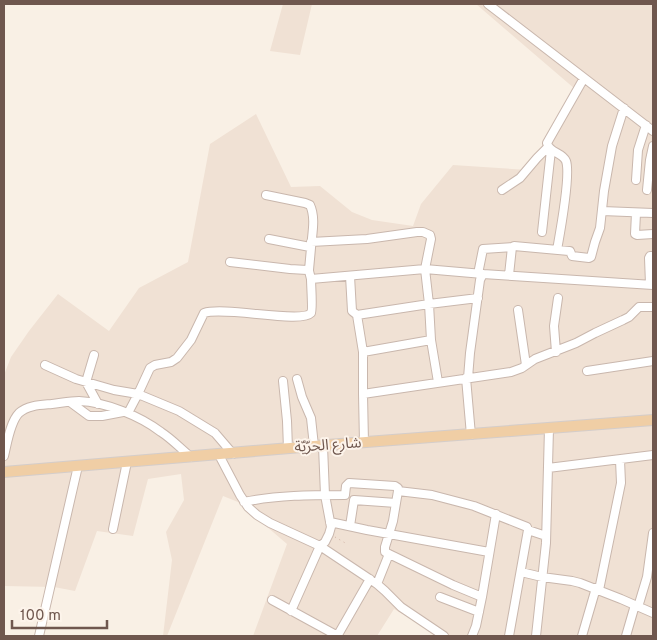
<svg xmlns="http://www.w3.org/2000/svg" width="657" height="640" viewBox="0 0 657 640" font-family="Overpass,'Noto Sans Arabic',sans-serif">
<style>
.residential{fill:#f0e1d4}
.lines{fill:none;stroke-linecap:round;stroke-linejoin:round}
.minor-casing{stroke:#c9b7ad;stroke-width:10}
.major-casing{stroke:#d4cdca;stroke-width:12}
.path{stroke:#d0b1a4;stroke-width:1;stroke-dasharray:1 4;stroke-linecap:butt}
.minor{stroke:#fff;stroke-width:8}
.major{stroke:#f0cea5;stroke-width:10}
.labels{text-anchor:middle;dominant-baseline:central;stroke-width:4;stroke-linejoin:round;paint-order:stroke}
.street-label{font-size:15px;fill:#6f574e;stroke:#fdf4eb}
</style>
<rect width="100%" height="100%" fill="#f9f0e5"/>
<!-- residential -->
<path class="residential" d="M283 4H312L300 55 270 51Z
M476 4H653V636H441L394 609 377 636H253L287 544 238 502 223 496 167 636H163L172 560 166 532 184 500 181 474 148 479 133 536 97 531 75 591 54 587 4 586V375L11 357 29 331 58 294 109 331 139 288 188 262 210 144 256 114 291 187 320 186 352 212 372 220 413 226 421 204 453 165 528 170 575 89Z"/>
<g class="lines">
<!-- minor casing -->
<g class="minor-casing">
<path id="minor" d="M488 4 653 131
M636 180 638 150 646 125
M502 190 520 178 537 158 548 147
M647 190 650 160 653 146
M266 195 305 203 310 205C316 218 312 234 311 248
M602 211 653 213
M636 213 635 234 637 235 653 234
M542 232 551 150
M269 239 310 247 311 248 309 270
M311 242 367 239 417 232H423L430 235 431 239 425 269 429 304 431 340 438 382
M557 250C560 233 571 175 566 161 562 152 549 153 547 143L584 78
M230 262 290 269 307 270 309 271 311 279 425 269 483 274
M478 274 483 249 512 247
M509 275 512 247 514 246 569 251H570L572 256 589 258 591 257 595 242 600 228 604 191 612 146 624 108
M350 276 352 311 357 315 363 352V394
M650 284 649 258 650 256H653
M518 310 526 365
M357 315 429 304 478 298
M363 352 431 340
M556 352 554 326 558 298
M94 355 86 382 98 404
M45 365 76 379 114 390 138 394 179 411 215 433 233 454
M587 371 653 361
M466 378 471 435
M468 378 470 353 480 280 483 274 653 285
M297 379 302 397 311 418 314 446
M283 381 287 421 288 449
M70 402 89 416H102L123 412
M128 413 138 394 150 368 155 365 171 362 177 358 191 340 204 313C225 306 301 324 311 313 313 310 311 286 311 279
M364 443 363 394 511 372 522 368 535 359 576 343 595 333 623 320 629 317 639 307H653
M219 455 240 495 248 507 257 515 270 523 320 546 377 584 385 591 401 607 444 636
M4 456C7 444 10 422 19 413 28 405 41 405 52 404 61 403 70 401 79 401 106 402 140 416 161 432 172 439 181 449 191 457
M548 468 653 455
M398 491 393 521 385 547V552L453 585 482 597
M244 502C277 495 311 495 345 495L346 486 349 483 395 486 398 488V491L432 495 474 506 527 527 528 530 546 536
M330 522 367 530 489 552
M350 526 354 500 396 503
M113 529 127 462
M521 572 542 577 572 581 580 583 621 599 653 613
M377 584 389 554
M599 590 621 483 620 460
M440 597 479 612
M272 600 336 635 339 633 370 579
M638 607 647 577 653 533
M291 611 320 546 325 542 329 534 331 527 325 495 323 446
M39 636 78 466
M472 636 476 626 482 597 496 514
M509 636 528 530
M536 636 546 543 549 428
M582 636 596 588
M626 636 635 605"/>
</g>
<!-- major casing -->
<g class="major-casing">
<path id="major" d="M4 472 314 446 653 420"/>
</g>
<!-- path -->
<path class="path" d="M335 537 347 544"/>
<!-- minor -->
<use href="#minor" class="minor"/>
<!-- major -->
<use href="#major" class="major"/>
</g>
<g class="labels">
<!-- street labels -->
<g class="street-label">
<text transform="translate(328 446) rotate(-4)">شارع الحرّيّة</text>
</g>
</g>
<!-- border -->
<rect width="657" height="640" fill="none" stroke="#6f574e" stroke-width="10"/>
<!-- scale -->
<path d="M12 620v8h95v-8" fill="none" stroke="#6f574e" stroke-width="2.5"/>
<text x="20" y="620" font-size="15" fill="#6f574e" stroke="#fdf4eb" stroke-width="4" paint-order="stroke">100 m</text>
</svg>
